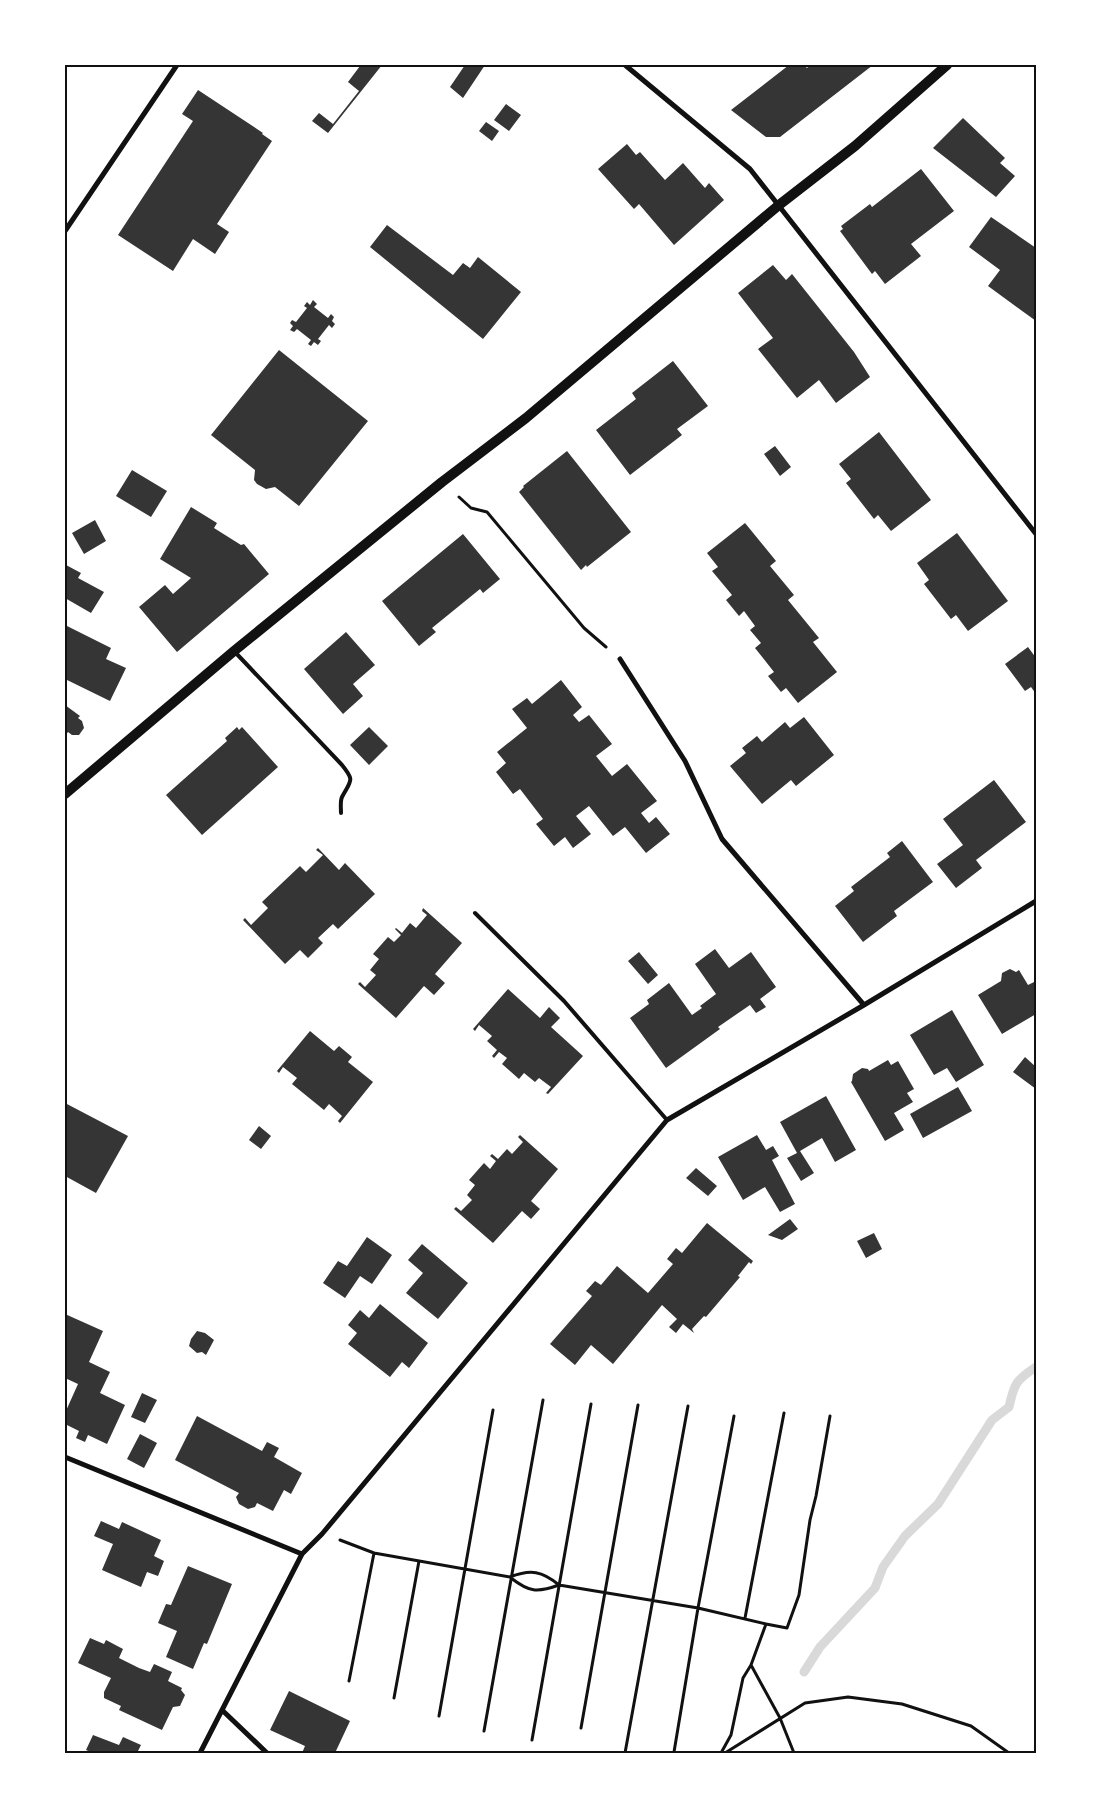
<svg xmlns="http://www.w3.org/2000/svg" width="1101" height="1818" viewBox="0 0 1101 1818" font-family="Jost,sans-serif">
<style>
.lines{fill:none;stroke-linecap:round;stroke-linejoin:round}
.stream{stroke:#d9d9d9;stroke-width:9}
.building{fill:#353535}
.path{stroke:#111;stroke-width:3}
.service{stroke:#111;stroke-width:4}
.minor{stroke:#111;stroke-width:5}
.secondary{stroke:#111;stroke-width:10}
.neatline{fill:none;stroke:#111;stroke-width:2}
</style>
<rect width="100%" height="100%" fill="#fff"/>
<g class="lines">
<!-- stream -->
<path class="stream" d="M804 1672 820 1647 875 1588 883 1567 905 1536 938 1504 992 1420 1009 1407C1014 1384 1016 1380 1036 1367"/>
</g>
<!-- building -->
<path class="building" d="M359 65H382L328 133 312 121 319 113 333 124 359 91 348 82 360 66Z
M465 65H485L463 98 450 87Z
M789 65H804L807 68 810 65H873L780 137H766L731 110Z
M198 90 263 133 262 134 272 141 217 224 229 232 215 254 193 239 173 271 118 235 193 121 182 114Z
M506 104 521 115 509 131 494 120Z
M963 118 1005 158 1000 163 1015 176 996 197 933 148Z
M486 122 499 131 492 141 479 131Z
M627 144 636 155 640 152 665 180 683 163 705 188 709 183 724 200 674 245 639 204 634 209 598 169Z
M921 169 954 211 911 244 921 256 885 284 875 271 872 274 840 231 843 229 841 226 870 204 872 207Z
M991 217 1036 248V321L988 286 1000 270 969 247Z
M387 225 453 275 463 263 470 268 478 257 521 292 483 339 370 247Z
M773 265 786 280 792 274 854 352 870 377 836 403 819 380 797 398 758 349 773 338 738 293Z
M313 300 317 304 314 307 328 318 331 314 334 317 332 321 335 324 332 328 329 325 318 339 321 341 318 345 314 342 311 346 308 344 311 340 297 329 294 332 290 330 293 326 290 323 292 320 296 322 307 308 304 306 307 302 310 305Z
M279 350 368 421 299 506 275 487 266 489 257 484 254 480 255 470 211 435Z
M673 361 708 406 677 429 682 435 630 475 596 430 636 399 632 393Z
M879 432 931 500 891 531 878 515 874 519 846 483 851 479 839 464Z
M775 446 791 467 780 476 764 454Z
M567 451 631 532 587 567 586 565 581 570 519 492 524 487 523 486Z
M132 470 167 491 151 517 116 496Z
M191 507 217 523 214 528 241 545 244 544 269 574 177 652 139 607 165 585 173 594 191 578 160 559Z
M95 520 106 541 84 554 72 533Z
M745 523 776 561 770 566 794 595 788 600 819 638 813 642 837 672 798 703 786 688 781 692 768 676 774 672 755 648 761 643 750 630 755 626 744 611 739 616 726 600 732 595 712 571 718 567 707 553Z
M957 533 1008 601 968 631 956 615 951 619 924 584 929 580 917 563Z
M463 534 500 579 483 593 480 589 432 628 436 632 419 646 382 601Z
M66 565 81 573 78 578 104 592 91 613 65 598Z
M65 625 111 648 106 659 126 668 110 701 65 679Z
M346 632 375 665 353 684 363 696 343 714 304 669Z
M1028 647 1036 658V694L1031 687 1025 691 1005 664Z
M561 680 582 707 573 715 579 722 589 715 612 744 596 756 612 776 627 764 657 801 641 813 649 823 656 817 670 834 646 853 625 827 613 836 589 806 576 816 591 834 573 848 565 837 554 846 536 824 543 819 520 789 513 794 496 772 506 763 497 752 527 728 512 709 527 698 532 704Z
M65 705 80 716 78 718 82 721 84 728 79 735H72L68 732 65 736Z
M804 717 834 755 796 786 791 780 762 804 730 766 746 753 742 748 757 736 762 742 785 722 790 728Z
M237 727 239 730 242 727 278 767 202 835 166 795 227 741 225 738Z
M369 727 388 746 369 765 350 745Z
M994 780 1026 822 976 860 982 868 956 888 937 864 963 845 943 819Z
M902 841 933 882 894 911 897 916 863 942 835 906 854 891 851 887 890 857 887 853Z
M318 848 339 870 345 863 375 894 338 929 333 924 318 938 323 943 308 958 300 950 285 964 243 920 245 918 251 925 268 908 262 902 300 866 306 872 323 855 316 850Z
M423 908 462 943 435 974 445 983 434 995 424 986 396 1018 358 984 360 982 365 987 376 975 370 970 379 959 373 954 388 937 394 942 401 935 395 929 396 928 402 933 410 923 416 928 427 915 422 911Z
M715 949 729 968 751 952 776 987 760 999 766 1007 756 1013 750 1005 718 1027 720 1029 666 1068 630 1018 649 1004 647 1000 669 983 692 1015 702 1008 700 1006 716 994 695 964Z
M639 952 658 975 648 984 628 961Z
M1010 969 1016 972 1019 970 1028 985 1036 981V1014L1002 1034 978 995 1001 981 1002 973Z
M508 989 540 1018 549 1007 560 1018 551 1027 583 1056 548 1094 546 1093 551 1087 539 1078 535 1082 524 1073 519 1079 502 1064 507 1058 499 1052 494 1058 492 1056 497 1050 487 1041 492 1036 479 1025 475 1031 473 1029Z
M952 1010 984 1065 956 1082 947 1068 934 1075 910 1035Z
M310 1031 334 1051 339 1046 352 1057 348 1062 373 1082 340 1123 338 1121 342 1116 329 1104 324 1110 292 1084 297 1078 283 1067 279 1073 277 1071Z
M1025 1057 1036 1067V1089L1013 1072Z
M888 1060 891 1065 898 1061 914 1089 907 1093 913 1102 894 1113 904 1130 885 1141 851 1082 852 1081 853 1074 862 1068 868 1069 869 1071Z
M958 1087 972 1111 923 1138 910 1114Z
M826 1096 856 1150 835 1162 822 1138 800 1151 814 1173 801 1181 787 1158 797 1153 780 1122Z
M65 1103 128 1136 96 1193 65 1176Z
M259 1126 271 1136 261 1149 249 1140Z
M520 1135 558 1169 531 1201 540 1209 531 1219 522 1211 493 1243 454 1209 456 1207 461 1211 472 1200 467 1195 475 1185 469 1180 484 1163 490 1169 496 1161 490 1156 492 1154 498 1159 507 1149 512 1154 523 1142 518 1137Z
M757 1135 766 1150 773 1146 779 1156 772 1160 795 1204 780 1212 765 1187 743 1200 718 1157Z
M696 1168 717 1186 708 1196 686 1178Z
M790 1219 798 1229 782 1240 768 1235Z
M707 1223 753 1261 751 1264 749 1262 738 1276 740 1277 706 1317 704 1316 692 1329 694 1333 683 1324 676 1333 669 1327 677 1319 662 1305 613 1364 591 1345 575 1365 550 1344 592 1296 586 1291 595 1281 601 1285 617 1266 648 1293 673 1264 667 1259 676 1248 682 1253Z
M874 1233 882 1249 866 1258 857 1241Z
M367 1237 392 1255 372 1284 360 1276 345 1298 323 1283 338 1261 347 1266Z
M422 1244 468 1283 438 1319 406 1293 423 1273 408 1260Z
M380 1304 428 1343 409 1368 402 1362 390 1377 348 1344 357 1333 348 1325 360 1310 369 1318Z
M65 1314 103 1331 89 1362 110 1372 100 1393 125 1405 107 1444 88 1435 85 1442 76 1438 79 1431 65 1424V1413L78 1384 65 1378Z
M197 1331 205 1333 214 1340 206 1355 202 1352 197 1353 189 1346 191 1339Z
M142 1393 157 1400 145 1423 131 1417Z
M197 1416 262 1451 267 1442 279 1448 274 1457 302 1473 291 1494 284 1490 273 1511 257 1503 255 1507 248 1509 239 1504 236 1497 239 1493 175 1460Z
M140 1434 157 1443 144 1468 127 1459Z
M101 1521 119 1529 122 1522 161 1540 154 1556 164 1561 158 1576 147 1572 141 1587 102 1570 113 1544 94 1536Z
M188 1566 232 1584 207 1644 204 1643 193 1669 166 1657 177 1631 158 1623 166 1604 171 1605Z
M90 1638 104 1644 106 1640 123 1649 119 1658 139 1668 150 1672 154 1664 172 1672 168 1681 182 1688 181 1690 185 1695 180 1706 173 1707 162 1730 119 1710 121 1706 104 1698V1692L111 1678 78 1663Z
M289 1691 350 1721 335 1753H302L305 1746 270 1730Z
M93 1735 119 1745 123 1737 141 1745 137 1753H93L86 1750Z"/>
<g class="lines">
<!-- path -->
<path class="path" d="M459 497 471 508 487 512 584 628 606 647
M340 1540 374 1553 510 1577C531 1569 542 1571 559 1585L698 1608 766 1624
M511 1578C529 1592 537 1593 559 1585
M745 1618 784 1413
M349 1681 374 1553
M394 1698 419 1561
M439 1716 493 1410
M581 1728 638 1405
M484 1731 543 1400
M532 1740 591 1404
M674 1752 698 1608 734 1416
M625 1753 688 1406
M721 1753 731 1735 743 1678 751 1665
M725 1753 805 1703 848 1697 902 1704 971 1726 1009 1753
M794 1753 780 1718 751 1665 766 1624 787 1628 799 1595 810 1520 816 1496 830 1416"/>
<!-- service -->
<path class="service" d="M234 651 342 765C355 781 351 780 342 797 340 801 341 808 341 813
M475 913 564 1001 667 1120"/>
<!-- minor -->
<path class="minor" d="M625 65 750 169 1036 534
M65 231 177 65
M620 659 685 761 722 839 864 1005
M65 1457 302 1554
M222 1710 267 1753
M200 1753 302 1554 322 1534 667 1120 864 1005 1036 901"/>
<!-- secondary -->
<path class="secondary" d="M65 794 234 651 442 482 526 418 779 205 855 146 947 65"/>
</g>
<!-- border -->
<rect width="1101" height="1818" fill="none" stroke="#ffffff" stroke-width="132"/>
<rect x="66" y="66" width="969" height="1686" class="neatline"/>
</svg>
